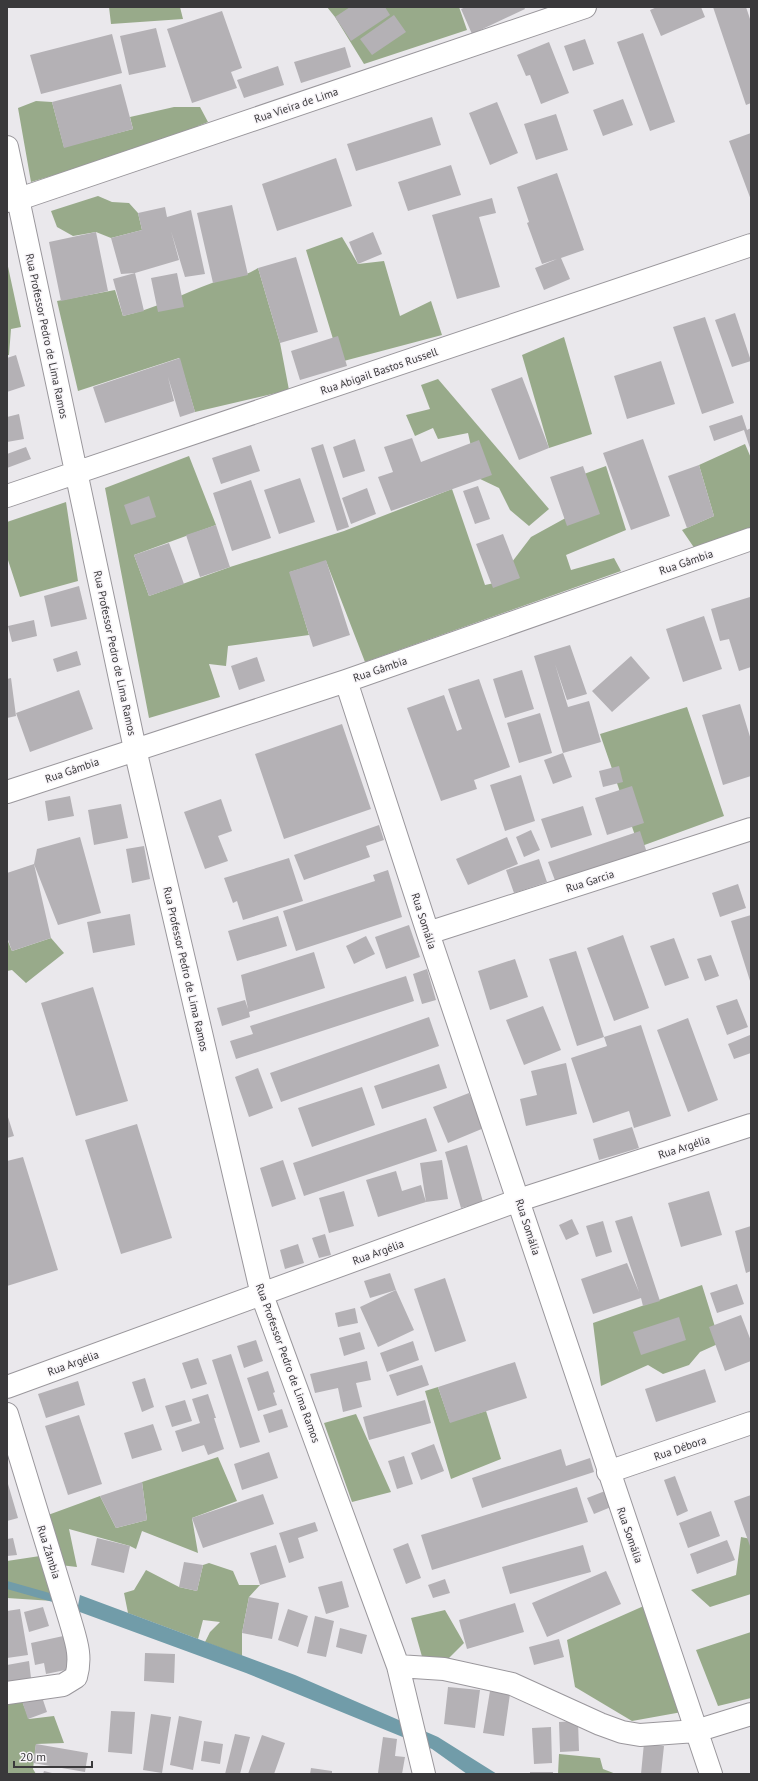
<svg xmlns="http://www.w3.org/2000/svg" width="758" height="1781" viewBox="0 0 758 1781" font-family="'PT Sans',sans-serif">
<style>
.forest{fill:#98aa8a}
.water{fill:#719ca9}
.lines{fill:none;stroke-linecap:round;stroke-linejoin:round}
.stream{stroke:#719ca9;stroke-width:8}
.building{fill:#b4b1b5}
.minor-casing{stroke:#9a979c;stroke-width:24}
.minor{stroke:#fff;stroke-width:22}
.labels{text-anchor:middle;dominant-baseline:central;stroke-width:3;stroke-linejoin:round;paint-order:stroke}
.street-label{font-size:11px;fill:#3a393b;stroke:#f8f5f9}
</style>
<rect width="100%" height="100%" fill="#eae8ec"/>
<!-- forest -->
<path class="forest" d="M109 7H180L183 19 111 24Z
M327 7H459L467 30 364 64 335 17Z
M36 101 52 102 64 147 133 129 130 117 174 107H200L208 122 198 126 195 133 31 182 18 108Z
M98 196 112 202 129 203 138 213 142 230 111 238 96 232 73 236 57 227 51 211Z
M342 237 358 264 384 261 400 316 431 301 442 335 340 362 306 250Z
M7 262 21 327 11 329 9 355H7Z
M258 268 280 343 289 390 195 412 179 358 78 391 57 301 115 290 123 316C154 309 182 294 212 283 229 277 242 279 258 268Z
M564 337 592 434 549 448 522 355Z
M438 379 549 509 529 526 510 510 499 488 478 478 468 433 438 439 433 428 415 436 406 415 430 409 421 385Z
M745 444 751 458V529L695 549 682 530 714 516 699 465Z
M189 456 216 525 134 555 149 596 230 567 344 531 452 489 485 585 519 578 512 562 531 537 582 509 573 478 606 466 626 530 566 555 571 570 614 558 621 571 365 662 326 561 290 572 309 635 228 646 226 666 209 664 220 697 149 718 105 488Z
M66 502 78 581 20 597 7 557V522Z
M687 707 724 816 639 847 600 734Z
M51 938 64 953 26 983 12 970 7 971V939L12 951Z
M702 1285 720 1343 700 1352 689 1365 663 1374 648 1365 601 1386 593 1323Z
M438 1387 450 1422 486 1411 501 1459 451 1479 425 1391Z
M356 1414 391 1492 352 1502 324 1423Z
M218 1457 237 1501 192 1518 198 1553 142 1531 136 1549 130 1546 69 1529 77 1567 60 1565 48 1515 100 1496 116 1528 147 1520 142 1482Z
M741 1537 751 1539V1594L710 1607 691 1590 736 1575Z
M40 1556 53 1601 7 1598V1561Z
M209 1563 233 1571 239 1585H260L249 1597 242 1633V1656L205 1642 210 1632 220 1622 203 1620 198 1639 128 1613 124 1593 134 1590 146 1570 179 1587 197 1591 203 1565Z
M646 1605 682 1712 632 1721 575 1687 567 1640Z
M445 1610 464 1643 448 1659 423 1660 411 1618Z
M751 1632V1698L718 1706 696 1650Z
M22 1701 29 1719 54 1716 64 1743 36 1744 33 1769 36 1774H7V1704Z
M559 1754 600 1758 603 1769 616 1774H558Z"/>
<!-- water -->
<path class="water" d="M80 1595 295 1675 438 1737 497 1774H467L432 1749 246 1673 77 1611Z"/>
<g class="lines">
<!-- stream -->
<path class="stream" d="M7 1585 60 1600"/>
</g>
<!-- building -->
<path class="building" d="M350 7H385L390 15 351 41 335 17Z
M466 7H524L525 9 472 34 461 9Z
M657 7H701L705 17 661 36 650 10Z
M713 7H746L751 22V103L746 105Z
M222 11 242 68 231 72 237 88 192 103 167 29Z
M394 15 406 32 372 55 360 39Z
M156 28 166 67 129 75 120 36Z
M643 33 675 122 650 131 617 42Z
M112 34 122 73 41 94 30 55Z
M585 39 594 64 573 71 564 46Z
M549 42 569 93 541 104 530 75 526 76 517 55Z
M345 47 351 67 301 83 294 62Z
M278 66 284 85 244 98 237 80Z
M121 84 133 129 64 148 52 102Z
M623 99 633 125 603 136 593 110Z
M497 102 518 153 490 165 469 113Z
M556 114 568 150 536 160 524 124Z
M432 117 441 145 356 171 347 144Z
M751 133V200L729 141Z
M336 158 352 206 277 231 262 184Z
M451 165 461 195 408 211 398 182Z
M557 173 584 250 561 258 570 279 544 290 535 268 557 259 542 264 527 223 529 222 517 187Z
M492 198 496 213 479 217 500 287 457 299 432 215Z
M232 205 248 275 213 283 197 213Z
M165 207 167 217 191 210 205 274 185 277 171 231 179 260 135 273 121 274 111 238 142 230 138 213Z
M96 232 108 291 61 301 49 242Z
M373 232 382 254 358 264 349 242Z
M296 257 318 332 280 343 258 268Z
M135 273 144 311 123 316 113 279Z
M177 273 184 307 158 312 151 278Z
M735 313 751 361 732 367 715 320Z
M705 317 734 403 702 414 673 327Z
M338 336 347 366 300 380 291 351Z
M16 355 25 386 7 392V358Z
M180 358 195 412 180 417 168 377 174 401 105 423 93 387Z
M661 361 675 404 627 419 614 376Z
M522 377 549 448 519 460 491 389Z
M19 414 24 439 7 442V417Z
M742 415 747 430 751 428V451L744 430 714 441 709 426Z
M412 438 421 462 479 440 492 475 391 511 378 477 393 472 384 447Z
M355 439 365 471 343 478 333 447Z
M643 439 670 516 631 530 603 453Z
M323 444 349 527 337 531 311 448Z
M251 445 260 471 221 484 212 458Z
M26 447 31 459 7 468V454Z
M699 465 714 516 687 528 668 476Z
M583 466 600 514 567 526 550 477Z
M300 478 315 522 279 534 264 490Z
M251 480 271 538 232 551 213 493Z
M478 486 490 519 475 524 463 491Z
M367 488 376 514 351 524 342 498Z
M149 496 156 517 131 525 124 505Z
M216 525 230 567 200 577 186 535Z
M503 534 520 578 493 588 476 544Z
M169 543 184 584 149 596 134 555Z
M326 560 350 635 313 647 289 572Z
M79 586 87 619 51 627 44 596Z
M750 597 751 667 739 671 729 639 720 641 711 609Z
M704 616 722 669 683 682 666 629Z
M34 620 37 636 12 642 8 626Z
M570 645 587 694 567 700 555 664 568 707 589 701 601 742 563 753 572 777 553 784 544 760 563 753 534 656Z
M77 651 81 665 57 672 53 659Z
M631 656 650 678 612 712 592 691Z
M257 657 265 681 239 690 231 666Z
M522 670 534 709 505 718 493 679Z
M11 678 16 716 7 718V679Z
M479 679 510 767 474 780 477 789 441 801 407 708 444 695 457 731 462 729 448 689Z
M79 690 93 729 30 752 16 713Z
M740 704 751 740V776L723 785 702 715Z
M540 713 552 753 519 763 507 723Z
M342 724 371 809 284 839 255 754Z
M619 766 623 782 603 787 599 771Z
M521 775 535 821 505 831 490 785Z
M632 786 644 823 607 835 595 798Z
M70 796 74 816 48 821 45 801Z
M221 799 232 831 218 836 228 861 205 869 184 812Z
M121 804 128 838 94 845 88 810Z
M583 806 592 835 551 848 541 819Z
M379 825 384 840 366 846 370 857 304 880 294 855Z
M531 830 540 850 524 857 516 837Z
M640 831 647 853 556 883 548 862Z
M80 837 101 913 58 925 34 864 37 849Z
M507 837 518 864 468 885 456 859Z
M144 846 150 879 132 883 126 849Z
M289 858 303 901 243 920 237 901 233 903 224 878Z
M539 859 547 882 514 893 506 870Z
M34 864 51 938 12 951 7 937V873Z
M388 870 402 917 296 951 283 911 375 881 373 875Z
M738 884 746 908 720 917 712 893Z
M130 914 135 945 93 953 87 922Z
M751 915V984L731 921Z
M278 916 287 946 237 961 228 931Z
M409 925 420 957 386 969 375 937Z
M623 935 649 1008 614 1021 587 948Z
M366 936 375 954 354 964 346 946Z
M674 938 689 978 665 986 650 946Z
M576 951 604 1037 641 1025 671 1116 634 1128 629 1111 593 1123 571 1058 607 1046 604 1037 577 1046 549 959Z
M314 952 325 988 249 1012 250 1017 222 1026 217 1008 245 1000 248 1009 241 975Z
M711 955 719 976 705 981 697 959Z
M515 959 528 997 490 1010 478 971Z
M427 969 436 1000 422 1004 413 974Z
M406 976 414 1001 236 1059 230 1041 253 1034 250 1026Z
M93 987 128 1101 76 1116 41 1003Z
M737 999 748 1027 727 1035 716 1006Z
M543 1006 561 1050 524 1065 506 1020Z
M429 1017 439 1046 281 1102 270 1073Z
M688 1018 718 1100 688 1112 657 1030Z
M750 1035 751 1053 734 1059 728 1044Z
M566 1063 577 1114 526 1126 520 1099 537 1095 531 1071Z
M439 1064 447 1088 382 1109 374 1086Z
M258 1068 273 1108 249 1117 235 1077Z
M362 1087 375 1125 312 1147 298 1108Z
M469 1093 484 1128 448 1143 433 1107Z
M7 1114 14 1136 7 1138Z
M426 1118 437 1151 304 1196 293 1163Z
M137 1124 172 1238 121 1254 85 1140Z
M632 1127 639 1148 599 1160 593 1139Z
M467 1145 483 1202 461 1208 445 1152Z
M23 1157 58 1270 7 1286V1161Z
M283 1160 296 1199 272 1207 260 1168Z
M442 1160 448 1199 426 1202 420 1163Z
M396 1171 402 1191 421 1185 426 1202 378 1217 366 1180Z
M344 1191 354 1226 329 1233 319 1198Z
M709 1191 722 1235 681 1247 668 1203Z
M632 1216 660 1301 643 1306 641 1298 593 1314 581 1279 627 1263 639 1292 615 1221Z
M572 1219 579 1234 566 1240 559 1225Z
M603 1221 612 1252 596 1257 586 1226Z
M751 1226V1271L746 1273 735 1231Z
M325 1234 331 1255 319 1258 312 1238Z
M298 1244 304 1263 285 1269 280 1250Z
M390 1273 396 1290 414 1330 378 1347 360 1307 396 1290 370 1298 364 1281Z
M445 1278 466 1341 435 1352 414 1289Z
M737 1284 744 1304 717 1313 710 1293Z
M355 1308 358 1323 338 1327 335 1313Z
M741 1315 751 1341V1361L725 1371 709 1327Z
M679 1317 686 1340 641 1355 633 1332Z
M360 1332 365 1349 344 1356 339 1338Z
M256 1340 263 1361 244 1368 237 1346Z
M413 1341 419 1360 387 1372 380 1353Z
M231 1354 260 1442 240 1448 212 1360Z
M198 1358 207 1384 191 1389 182 1363Z
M367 1361 371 1380 356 1383 362 1407 343 1412 338 1388 315 1393 310 1374Z
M515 1362 527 1398 450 1423 438 1387Z
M422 1365 429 1385 397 1396 389 1375Z
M705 1369 716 1402 656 1422 645 1389Z
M268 1371 275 1392 273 1393 277 1405 258 1411 247 1378Z
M145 1378 154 1407 142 1412 132 1382Z
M78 1381 85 1405 46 1418 38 1394Z
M208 1394 216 1418H214L224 1449 208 1455 204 1445 182 1452 175 1431 200 1423 192 1399Z
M185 1400 192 1421 172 1427 165 1406Z
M425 1400 431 1423 369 1440 363 1417Z
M282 1409 288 1427 269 1433 263 1415Z
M79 1415 102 1484 68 1495 45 1426Z
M153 1424 162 1450 132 1459 124 1433Z
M434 1444 444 1471 421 1480 411 1453Z
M561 1449 566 1466 590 1458 594 1472 482 1508 472 1478Z
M269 1452 278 1478 242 1490 234 1464Z
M404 1456 413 1484 397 1489 388 1461Z
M675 1476 688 1511 677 1516 664 1480Z
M142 1482 147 1520 116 1528 100 1496Z
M7 1484H8L18 1518 7 1521Z
M577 1487 588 1522 432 1570 421 1535Z
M605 1491 611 1507 594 1514 587 1498Z
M263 1494 274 1524 203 1548 192 1518Z
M751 1495V1546H750L734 1501Z
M711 1511 720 1536 688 1548 679 1523Z
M315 1522 318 1531 298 1538 304 1558 289 1563 279 1533Z
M13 1538 17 1555 7 1556V1539Z
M97 1538 130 1546 124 1573 91 1565Z
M727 1540 735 1560 697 1574 690 1554Z
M408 1543 421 1578 406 1584 393 1549Z
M276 1545 286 1577 260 1585 250 1553Z
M583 1545 591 1572 510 1594 502 1567Z
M184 1562 203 1565 197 1591 179 1587Z
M606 1571 621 1604 547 1637 532 1603Z
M445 1579 450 1593 433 1598 428 1585Z
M342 1581 349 1607 326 1614 318 1587Z
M249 1597 279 1603 272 1639 242 1633Z
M515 1603 524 1632 467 1649 459 1620Z
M43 1607 49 1626 29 1632 24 1612Z
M20 1609 28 1655 7 1658V1611Z
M288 1609 308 1616 298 1647 278 1640Z
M315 1616 334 1621 326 1657 307 1653Z
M340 1628 367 1635 362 1654 336 1647Z
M68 1635 75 1668 46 1674 44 1663 35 1665 31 1643Z
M559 1639 564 1657 534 1665 529 1647Z
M145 1653 175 1654 174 1683 144 1681Z
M29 1661 31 1678 7 1682V1665Z
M448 1687 480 1690 475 1728 444 1724Z
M490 1691 510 1694 504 1736 483 1733Z
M41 1694 47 1712 28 1719 22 1701Z
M111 1711 135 1712 132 1754 108 1752Z
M151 1714 171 1717 162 1773 143 1770Z
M179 1716 202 1721 193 1770 170 1765Z
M578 1721 579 1751 560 1752 559 1722Z
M551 1727 552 1763 534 1764 532 1728Z
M235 1734 250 1737 240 1774H225Z
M262 1735 285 1743 274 1774H248Z
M383 1737 397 1739 395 1756 405 1757 402 1774 378 1773Z
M204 1741 223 1744 220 1764 201 1761Z
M644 1743 664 1746 661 1774H641Z
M36 1744 88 1753 85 1772 33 1763Z
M311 1768 332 1771V1774H310Z
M44 1771 52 1773V1774H43Z
M530 1772H553V1774H530Z"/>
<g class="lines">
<!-- minor casing -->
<g class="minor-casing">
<path id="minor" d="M7 147 135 749 262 1295 398 1666 424 1774
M7 201 19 199 585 7
M7 496 751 245
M346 681 428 933 711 1774
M7 792 346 681 751 539
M428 933 751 829
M7 1387 519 1200 751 1125
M7 1414 70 1620C76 1641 82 1656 76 1677L63 1685 7 1693
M608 1472 751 1423
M398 1666 444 1669 512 1684 600 1724 622 1732 640 1735 696 1731 751 1714"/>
</g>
<!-- minor -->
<use href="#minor" class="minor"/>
</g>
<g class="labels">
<!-- street labels -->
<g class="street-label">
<text transform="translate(296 105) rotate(-19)">Rua Vieira de Lima</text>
<text transform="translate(47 336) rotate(78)">Rua Professor Pedro de Lima Ramos</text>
<text transform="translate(379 371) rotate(-19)">Rua Abigail Bastos Russell</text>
<text transform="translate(686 562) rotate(-19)">Rua Gâmbia</text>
<text transform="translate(115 653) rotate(78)">Rua Professor Pedro de Lima Ramos</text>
<text transform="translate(380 669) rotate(-19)">Rua Gâmbia</text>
<text transform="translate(72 770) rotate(-19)">Rua Gâmbia</text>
<text transform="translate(590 881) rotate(-18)">Rua Garcia</text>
<text transform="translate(424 921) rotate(72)">Rua Somália</text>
<text transform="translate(186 969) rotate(77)">Rua Professor Pedro de Lima Ramos</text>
<text transform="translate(684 1147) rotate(-18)">Rua Argélia</text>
<text transform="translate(528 1227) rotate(72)">Rua Somália</text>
<text transform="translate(378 1252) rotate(-20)">Rua Argélia</text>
<text transform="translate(73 1363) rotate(-20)">Rua Argélia</text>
<text transform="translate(288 1363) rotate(70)">Rua Professor Pedro de Lima Ramos</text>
<text transform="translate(680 1448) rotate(-19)">Rua Débora</text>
<text transform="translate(630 1535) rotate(71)">Rua Somália</text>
<text transform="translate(49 1552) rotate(73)">Rua Zâmbia</text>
</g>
</g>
<!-- border -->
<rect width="758" height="1781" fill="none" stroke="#3a393b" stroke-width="16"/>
<!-- scale -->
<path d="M14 1761v6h78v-6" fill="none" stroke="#3a393b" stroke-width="2"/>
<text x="20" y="1761" font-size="12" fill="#3a393b" stroke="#f8f5f9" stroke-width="3" paint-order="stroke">20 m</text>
</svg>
